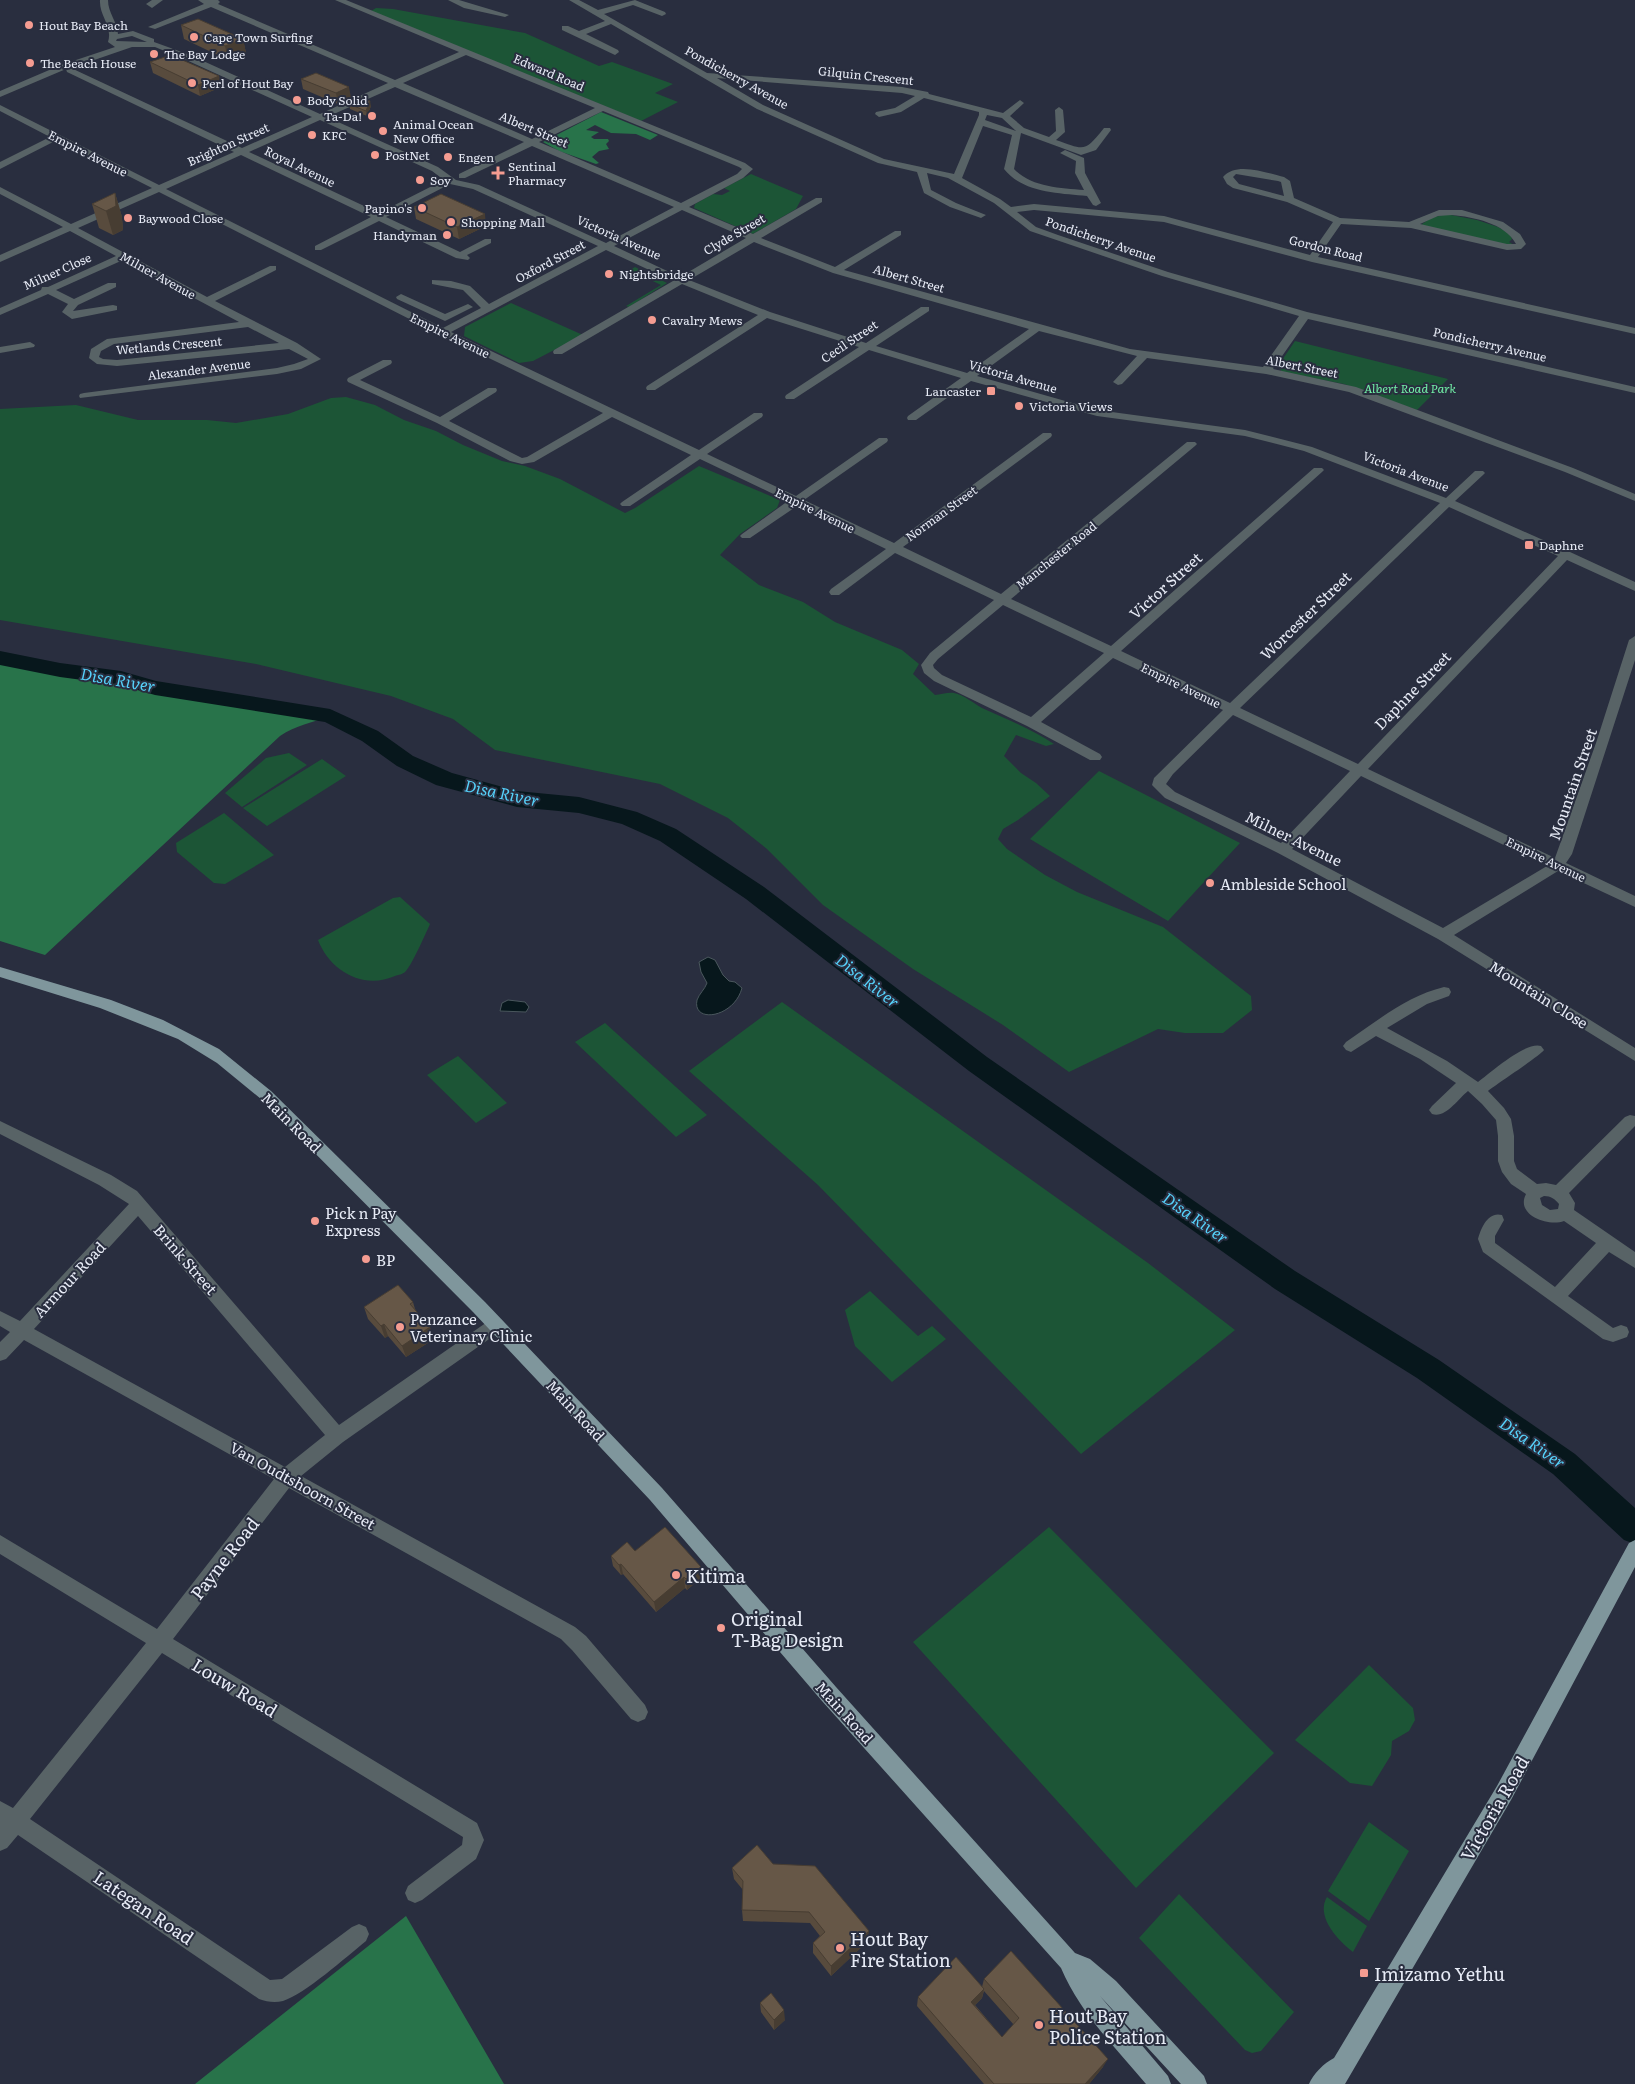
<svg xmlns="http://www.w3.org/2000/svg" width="1635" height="2084" viewBox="0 0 1635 2084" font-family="Literata,serif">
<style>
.green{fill:#1c5536}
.forest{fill:#28734a}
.water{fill:#07171c;stroke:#4a575d}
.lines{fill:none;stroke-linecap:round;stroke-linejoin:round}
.river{fill:#07171c;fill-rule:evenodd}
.minor{fill:#586366;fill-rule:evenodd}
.major{fill:#7f969c;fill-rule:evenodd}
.wall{fill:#584b3d;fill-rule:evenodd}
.shaded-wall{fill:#473d32}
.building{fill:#665747;stroke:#473d32}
.poi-dot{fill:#f59c91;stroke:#292e3f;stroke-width:2}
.labels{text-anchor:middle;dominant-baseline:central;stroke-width:4;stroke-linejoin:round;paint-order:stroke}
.far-poi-label{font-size:12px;fill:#e7ebf6;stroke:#292e3f;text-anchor:start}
.far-street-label{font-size:12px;fill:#e7ebf6;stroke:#292e3f}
.far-park-label{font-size:12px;font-style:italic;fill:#73f2a9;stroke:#292e3f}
.street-label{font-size:15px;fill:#e7ebf6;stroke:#292e3f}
.poi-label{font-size:15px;fill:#e7ebf6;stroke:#292e3f;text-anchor:start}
.water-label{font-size:16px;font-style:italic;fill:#56d2fb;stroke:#292e3f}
.near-street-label{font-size:18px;fill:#e7ebf6;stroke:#292e3f}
.near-poi-label{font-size:18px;fill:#e7ebf6;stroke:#292e3f;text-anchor:start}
</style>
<rect width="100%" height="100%" fill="#292e3f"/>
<!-- green -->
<path class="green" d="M376 8 393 9 525 33 599 66 612 62 673 84 655 93 678 102 641 121 371 11Z
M751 174 803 196 796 209 753 234 694 208 695 204 713 194 722 195 730 191 724 188Z
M1446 214 1477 220 1498 227 1510 234 1512 239 1509 242 1514 245 1507 246 1423 227 1422 224 1431 218Z
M635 267 667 283 629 307 626 306 661 285 630 270Z
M511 303 583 335 533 361 519 363 464 336 465 327Z
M1295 341 1448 379 1417 410 1344 384 1282 372 1278 366Z
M346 397 375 405 404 420 436 431 463 445 502 461 525 466 560 479 625 513 635 508 699 466 780 500 777 508 740 534 720 555 759 585 803 602 835 622 902 650 919 664 913 674 935 695C940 695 948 692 954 693 964 695 973 703 982 708 1006 719 1032 729 1054 744L1046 746 1016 735 1004 756 1021 773 1036 783 1050 796 1018 820 1003 829 998 839 1007 849 1045 875 1077 892 1163 927 1251 996 1252 1010 1223 1033H1185L1158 1029 1069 1072 1003 1025 913 969 823 905 767 849 728 818 660 784 495 750 453 719 391 696 256 664 0 620V409L76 405 138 420H207L236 423 288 414 331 398Z
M289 753 307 765 242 807 225 793 266 758Z
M322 759 346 776 267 826 243 808Z
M1099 771 1240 843 1168 921 1030 839Z
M224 813 274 855 225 884 214 883 177 852 176 843Z
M400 897 430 924C426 933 411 967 405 972 403 974 398 975 395 976 363 990 330 971 318 940L393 898Z
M782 1002 1148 1263 1235 1330 1081 1454 818 1185 689 1071Z
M605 1023 707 1115 676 1137 575 1042Z
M458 1056 507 1103 476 1123 427 1075Z
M870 1291 918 1336 932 1326 946 1339 892 1382 855 1346 845 1310Z
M1049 1527 1274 1753 1136 1888 913 1642Z
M1369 1665 1413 1708 1415 1720 1409 1731 1392 1741 1391 1755 1372 1786 1350 1783 1295 1740Z
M1369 1822 1409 1851 1369 1921 1328 1891Z
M1179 1894 1294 2012 1261 2051 1252 2053 1245 2050 1139 1938Z
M1327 1897 1367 1926 1353 1952C1339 1941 1315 1917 1327 1897Z"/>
<!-- forest -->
<path class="forest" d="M601 112 658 135 650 140 636 134 611 133 595 125 586 130 599 132 591 137 594 139H608L609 141 606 144 609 149 599 151 592 157 599 163 596 164 559 151 543 142Z
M0 658 60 670 121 678 155 688 330 716C312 723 296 725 280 736L45 955 0 941Z
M406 1916 504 2084H195Z"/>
<!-- water -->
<path class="water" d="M708 957 715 960 723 975 729 981 735 982 742 988C734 1018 692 1024 697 1000 699 994 705 989 707 983L701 972 699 962Z
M508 1000 525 1002 529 1007 526 1012 500 1011 502 1003Z"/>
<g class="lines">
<!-- river -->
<path class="river" d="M0 651 60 663 121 671 156 681 330 709 378 731 413 756 452 773 517 791 579 797 637 812 676 829 764 887 987 1057 1295 1271 1439 1360 1575 1454 1635 1508V1544L1624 1540 1553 1474 1417 1378 1275 1289 969 1071 746 899 660 841 622 824 579 813 517 807 436 785 397 766 362 741 325 722 155 695 120 685 60 677 0 665Z"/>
<!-- minor -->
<path class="minor" d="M100 0H108C108 13 117 21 118 34L133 31 154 39V42L190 55 320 114 388 83 211 7 155 29 148 27 204 4 198 0H218L220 2 218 4 395 80 459 52 335 0H346L745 163 753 169 743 178 689 207 753 234 816 198H822V202L761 238 835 267 895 231H901V235L844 270 1130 349 1263 367 1299 316 1162 276 1030 231 994 203 948 178 927 173 931 190 956 203 986 215 981 218 950 207 924 193 917 172 878 163 757 109 611 24 586 34 618 50 619 52 615 55 562 30V26H568L579 31 605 21 569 0H579L598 10 635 0 665 12 666 14 662 16 633 5 604 14 707 73 902 87 928 92 929 94 1003 113 1020 100 1024 103 1010 116 1024 128 1049 137 1056 131 1055 110 1059 107 1063 110 1065 132 1056 140C1085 150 1084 153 1104 128H1110L1111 130 1096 150 1081 155 1021 133 1014 169C1031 187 1060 188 1084 190L1075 173 1076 161 1060 153 1065 150 1084 158 1085 173 1101 203 1096 206 1093 205 1087 196C1059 193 1023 193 1004 169L1012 135 983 126 962 178 1000 199 1011 207 1034 204 1164 216 1310 255 1333 222 1287 202 1233 188 1227 184 1223 177C1236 161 1267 173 1284 177L1290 181 1294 198 1340 218 1409 222 1439 210H1462L1503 222 1520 234 1526 244 1521 249 1507 250 1411 228 1341 224 1318 257 1635 328V334L1312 262 1164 222 1034 210 1017 212 1036 227 1058 235 1168 272 1307 312 1635 387V393L1308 319 1273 369 1356 387 1573 468 1635 494V501L1565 472 1349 392 1266 374 1147 358 1122 384 1118 385 1113 382 1137 356 1039 331 977 376 1097 410 1245 430 1312 447 1446 498 1475 471H1483L1485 473 1483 475 1455 501 1570 552 1635 582V591L1567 560 1368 769 1555 858 1596 743 1629 640 1635 636V660L1572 854 1566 863 1635 896V907L1558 871 1454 935 1635 1048V1061L1438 939 1278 853 1165 798 1152 785 1154 778 1223 710 1113 658 1041 722 1100 754 1102 757 1100 760H1090L1027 726 934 681 924 673 921 665 930 653 994 600 895 553 839 595H831L829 592 831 589 886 549 797 506 750 538H742L740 536 742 534 788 501 700 459 630 506H622L620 504 622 502 691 455 612 417 534 462 522 464 510 461 437 423 348 382 347 380 348 378 383 360H391L392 362 391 364 360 380 440 417 488 388H496L497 390 496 392 449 421 522 458 527 457 603 413 439 334 159 192 78 228 207 297 270 266H276V270L215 301 297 343 321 359 301 369 277 374 80 398 79 396 80 394 84 393 277 368 294 364 308 359 289 349 117 366 97 364 89 358 91 349 107 339 239 322 123 260 56 290 74 299 108 283H116V287L78 305 73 311 113 305 117 306V310L72 319 62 312 68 304 48 294 0 315V308L41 290 42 287H48L116 256 70 231 0 262V255L63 227 0 194V187L71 224 152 188 57 140 0 169V162L50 137 0 111V105L159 185 234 152 67 72 66 69 0 97V91L61 65 115 47 108 42C113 26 99 16 100 0ZM132 36 147 42 116 41 117 39ZM132 47H155L184 59 312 117 242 148 71 68ZM466 55 595 108 532 139 403 83ZM717 78 902 93 915 96 895 108 876 112 875 114 879 117 901 112 924 98 975 111 979 112V115L954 174 884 159 763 105ZM395 87 524 142 459 174V178H465L532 146 674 207 606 243 479 185 456 180 438 167 327 117ZM603 111 739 167 742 169 737 174 681 203 539 142ZM987 115 1002 118 1016 131 985 120ZM320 120 432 171 444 180 379 213 249 152ZM241 155 371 217 315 246V250H321L379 221 456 258 468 260 470 258 467 255 491 243V239H485L460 252 386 217 450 184 473 189 598 246 489 304 470 286 451 281 432 280V284L463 290 481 308 443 328 166 189ZM1236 174 1278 181 1281 182 1284 196 1239 184 1233 177ZM682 210 746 238 680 277 614 246ZM1452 215C1473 217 1505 223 1516 244H1507L1420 224 1438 216ZM754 242 833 273 1029 329 967 373 876 346 929 311V307H921L866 343 770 312 689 280ZM606 250 673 281 554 350 553 352 554 354H562L682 284 758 315 647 386 646 388 647 390H655L767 318 859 347 786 395 785 397 786 399H794L869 350 961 378 908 416 907 418 908 420H916L971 381 1097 416 1245 436 1304 451 1440 503 1230 703 1121 651 1322 472 1324 470 1322 468H1314L1111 646 1011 599 1195 446 1197 444 1195 442H1187L1001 594 903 547 1051 437 1052 435 1051 433H1043L894 543 804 500 887 442 888 440 887 438H879L796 496 707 454 762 417 763 415 762 413H754L699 450 451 332ZM248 327 279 343 117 360 103 359 99 357 101 351 114 344ZM1449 507 1558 556 1358 764 1240 708ZM1003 605 1104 653 1031 717 942 675 934 668 933 665 938 659ZM1233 715 1350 771 1281 843 1175 792 1166 784 1173 774ZM1361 776 1547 866 1443 928 1292 849Z
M152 0H163L152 8 146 4Z
M448 0H459L509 15 505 17 464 8Z
M401 294 445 314 468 304 473 307 445 321 397 299 396 297Z
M30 342 35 345 34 347 0 353V347Z
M1444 987 1449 988 1451 992 1449 996 1427 1004 1387 1028 1447 1061 1478 1082C1491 1072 1526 1041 1541 1046L1544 1050C1541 1055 1497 1084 1488 1091L1504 1108 1511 1119 1514 1136V1161L1517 1169 1537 1184 1546 1183 1556 1185 1625 1117 1630 1115 1635 1116V1126L1569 1193 1575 1203 1574 1210 1635 1252V1268L1609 1252 1568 1296 1613 1328 1621 1325 1627 1327 1629 1332 1627 1337 1613 1342 1603 1339 1483 1252 1478 1239C1481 1228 1488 1211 1502 1215L1504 1220 1495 1236V1243L1555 1287 1596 1243 1564 1221C1548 1227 1515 1215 1526 1194L1511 1184 1502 1172 1498 1161V1136L1496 1120 1482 1104 1468 1091C1458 1099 1445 1119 1432 1114L1429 1110 1432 1106 1456 1083 1420 1059 1376 1036 1351 1052 1346 1050 1343 1046 1346 1042C1377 1021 1407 996 1444 987ZM1544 1196C1551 1196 1555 1199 1559 1204L1558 1209 1550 1210 1542 1205 1540 1198Z
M0 1121 111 1175 137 1191 339 1425 490 1320 496 1318 502 1320 504 1325 502 1330 343 1442 301 1476 575 1627 586 1636 645 1705 648 1712 645 1719 638 1722 631 1719 572 1650 561 1639 289 1488 173 1639 477 1823 484 1840 476 1859 422 1900 415 1903 408 1900 405 1893 408 1886 462 1845 463 1837 162 1653 30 1819 270 1980 282 1979 352 1927 359 1924 366 1927 369 1934 366 1941C346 1957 305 1994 283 2001 275 2003 267 2002 259 1999L18 1835 7 1848 0 1851V1801L13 1808 146 1643 0 1554V1535L157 1629 274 1479 24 1340 6 1359 0 1361V1342L10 1332 0 1326V1311L20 1321 129 1204 99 1185 0 1134ZM138 1216 325 1435 285 1467 34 1329Z"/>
<!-- major -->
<path class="major" d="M0 967 111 1000 163 1020 219 1049 271 1091 485 1302 662 1488 836 1687 1075 1953 1090 1959 1116 1981 1204 2076 1207 2084H1181L1100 1996 1168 2076 1171 2084H1146C1115 2047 1080 2013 1061 1968L822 1701 650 1500 473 1312 261 1099 217 1063 178 1039 100 1008 0 977Z
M1635 1540V1567L1511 1800 1345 2084H1309C1313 2074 1324 2063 1334 2058L1497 1786 1629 1543Z"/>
</g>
<!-- wall -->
<path class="wall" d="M181 25 243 39 246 53 228 60 184 39Z
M150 62 219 76 221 87 200 96 153 73Z
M301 79 351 98 338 104 303 89Z
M349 104 371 106 367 116 350 109Z
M115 193 122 217 123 230 113 235 99 228 92 204Z
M414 207 486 226 459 239 416 219Z
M413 1302 415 1309 434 1339 406 1357 388 1336 385 1338 368 1319 364 1307Z
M635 1551 702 1577 687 1590 685 1588 656 1612 623 1574 621 1575 613 1566 611 1556Z
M773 1864 868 1941 831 1976 813 1953V1943L820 1936 810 1923 743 1921 742 1910 743 1890 734 1879 732 1868Z
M984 1979 1103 2067 1089 2084H984L917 2006 918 1997 982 1987ZM984 1991 1014 2025 1002 2037 975 2005 982 1998Z
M760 2003 785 2020 774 2030 761 2012Z"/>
<!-- shaded-wall -->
<path class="shaded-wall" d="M243 39 246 53 228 60 225 46Z
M219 76 221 87 200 96 198 85Z
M349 87 351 98 338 104 336 93Z
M370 101 371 106 367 116 366 111Z
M115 193 122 217 123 230 113 235 106 211Z
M485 214 486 226 459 239 457 227Z
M384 1324 388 1336 385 1338 381 1326Z
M430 1327 434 1339 406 1357 402 1346Z
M621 1564 623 1574 621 1575 619 1565Z
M701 1567 702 1577 687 1590 686 1579Z
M684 1577 685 1588 656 1612 654 1602Z
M869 1931 868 1941 831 1976V1966Z
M984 1989 982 1998 969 2011 971 2002Z
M784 2010 785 2020 774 2030V2020Z
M1108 2059 1103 2067 1089 2084H1085Z"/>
<!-- building -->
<path class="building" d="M198 19 243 39 225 46 181 25Z
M171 55 219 76 198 85 150 62Z
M316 73 349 87 336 93 301 79Z
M362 98 370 101 366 111 349 104Z
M115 193 116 206 106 211 92 204Z
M441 194 485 214 457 227 414 207Z
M398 1285 413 1302 410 1304 430 1327 402 1346 384 1324 381 1326 364 1307Z
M665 1527 701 1567 686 1579 684 1577 654 1602 621 1564 619 1565 611 1556 627 1542 635 1551Z
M757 1845 773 1864 815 1866 869 1931 831 1966 813 1943 825 1932 809 1912 742 1910 743 1881 732 1868Z
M1011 1951 1108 2059 1085 2084H994L918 1997 956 1957 984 1989 971 2002 1002 2037 1019 2018 984 1979Z
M771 1993 784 2010 774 2020 760 2003Z"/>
<!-- markers -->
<g class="poi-dot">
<circle cx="29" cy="25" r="5"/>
<circle cx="194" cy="37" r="5"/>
<circle cx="154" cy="54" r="5"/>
<circle cx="30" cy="63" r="5"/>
<circle cx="192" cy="83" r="5"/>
<circle cx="297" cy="100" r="5"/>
<circle cx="372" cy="116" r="5"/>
<circle cx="383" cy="131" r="5"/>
<circle cx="312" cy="135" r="5"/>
<circle cx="375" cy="155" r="5"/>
<circle cx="448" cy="157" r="5"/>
<path d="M495.5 165.5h5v5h5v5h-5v5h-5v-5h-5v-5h5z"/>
<circle cx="420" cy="180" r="5"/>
<circle cx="422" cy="208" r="5"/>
<circle cx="128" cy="218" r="5"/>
<circle cx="451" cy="222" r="5"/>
<circle cx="447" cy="235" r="5"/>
<circle cx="609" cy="274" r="5"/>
<circle cx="652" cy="320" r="5"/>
<rect x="986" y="386" width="10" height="10" rx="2.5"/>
<circle cx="1019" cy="406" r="5"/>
<rect x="1524" y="540" width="10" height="10" rx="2.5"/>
<circle cx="1210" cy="883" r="5"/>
<circle cx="315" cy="1221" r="5"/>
<circle cx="366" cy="1259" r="5"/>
<circle cx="400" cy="1327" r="5"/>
<circle cx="676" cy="1575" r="5"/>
<circle cx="721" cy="1628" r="5"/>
<circle cx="840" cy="1948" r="5"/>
<rect x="1359" y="1968" width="10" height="10" rx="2.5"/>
<circle cx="1039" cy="2025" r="5"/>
</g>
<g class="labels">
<!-- far-poi labels -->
<g class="far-poi-label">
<text x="39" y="25">Hout Bay Beach</text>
<text x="204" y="37">Cape Town Surfing</text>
<text x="164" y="54">The Bay Lodge</text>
<text x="40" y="63">The Beach House</text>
<text x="202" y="83">Perl of Hout Bay</text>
<text x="307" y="100">Body Solid</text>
<text x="362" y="116" text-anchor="end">Ta-Da!</text>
<text x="393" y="124">Animal Ocean<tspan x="393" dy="14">New Office</tspan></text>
<text x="322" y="135">KFC</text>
<text x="385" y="155">PostNet</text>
<text x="458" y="157">Engen</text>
<text x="508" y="166">Sentinal<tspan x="508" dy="14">Pharmacy</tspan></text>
<text x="430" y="180">Soy</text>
<text x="412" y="208" text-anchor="end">Papino's</text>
<text x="138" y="218">Baywood Close</text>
<text x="461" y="222">Shopping Mall</text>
<text x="437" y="235" text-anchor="end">Handyman</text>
<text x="619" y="274">Nightsbridge</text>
<text x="662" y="320">Cavalry Mews</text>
<text x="981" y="391" text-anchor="end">Lancaster</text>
<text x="1029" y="406">Victoria Views</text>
<text x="1539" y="545">Daphne</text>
</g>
<!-- far-street labels -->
<g class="far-street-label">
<text transform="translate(549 72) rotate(23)">Edward Road</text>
<text transform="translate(866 75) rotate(6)">Gilquin Crescent</text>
<text transform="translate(737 77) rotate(29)">Pondicherry Avenue</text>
<text transform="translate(534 129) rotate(23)">Albert Street</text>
<text transform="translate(228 144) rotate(-24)">Brighton Street</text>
<text transform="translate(88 153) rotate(27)">Empire Avenue</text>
<text transform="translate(300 166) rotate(26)">Royal Avenue</text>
<text transform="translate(734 234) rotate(-30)">Clyde Street</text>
<text transform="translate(619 237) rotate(24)">Victoria Avenue</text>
<text transform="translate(1101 239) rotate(19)">Pondicherry Avenue</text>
<text transform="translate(1326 248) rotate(14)">Gordon Road</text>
<text transform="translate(550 261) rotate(-28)">Oxford Street</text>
<text transform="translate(57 271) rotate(-24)">Milner Close</text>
<text transform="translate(158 275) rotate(29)">Milner Avenue</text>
<text transform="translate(909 278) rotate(16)">Albert Street</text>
<text transform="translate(450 335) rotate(26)">Empire Avenue</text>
<text transform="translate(849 341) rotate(-34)">Cecil Street</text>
<text transform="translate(1490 344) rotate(13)">Pondicherry Avenue</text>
<text transform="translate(169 345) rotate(-5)">Wetlands Crescent</text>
<text transform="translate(1302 366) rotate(11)">Albert Street</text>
<text transform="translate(199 369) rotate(-7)">Alexander Avenue</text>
<text transform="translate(1013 376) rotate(16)">Victoria Avenue</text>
<text transform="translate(1406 471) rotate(21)">Victoria Avenue</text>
<text transform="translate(815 510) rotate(26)">Empire Avenue</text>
<text transform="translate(941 513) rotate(-36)">Norman Street</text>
<text transform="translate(1056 555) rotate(-39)">Manchester Road</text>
<text transform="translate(1181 685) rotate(26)">Empire Avenue</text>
<text transform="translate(1546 859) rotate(26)">Empire Avenue</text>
</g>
<!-- far-park labels -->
<g class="far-park-label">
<text x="1410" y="388">Albert Road Park</text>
</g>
<!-- street labels -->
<g class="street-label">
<text transform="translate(1165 585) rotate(-42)">Victor Street</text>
<text transform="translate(1305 615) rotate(-44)">Worcester Street</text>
<text transform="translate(1412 690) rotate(-46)">Daphne Street</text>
<text transform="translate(1572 784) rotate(-71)">Mountain Street</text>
<text transform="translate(1294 838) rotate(26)">Milner Avenue</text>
<text transform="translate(1539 994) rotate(32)">Mountain Close</text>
<text transform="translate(292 1122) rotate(45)">Main Road</text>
<text transform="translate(186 1259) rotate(49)">Brink Street</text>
<text transform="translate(69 1279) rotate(-47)">Armour Road</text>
<text transform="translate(576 1410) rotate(47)">Main Road</text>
<text transform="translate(303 1485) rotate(29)">Van Oudtshoorn Street</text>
<text transform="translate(845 1712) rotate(48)">Main Road</text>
</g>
<!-- poi labels -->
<g class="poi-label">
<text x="1220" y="883">Ambleside School</text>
<text x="325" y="1212">Pick n Pay<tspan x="325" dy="17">Express</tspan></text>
<text x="376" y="1259">BP</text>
<text x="410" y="1318">Penzance<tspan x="410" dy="17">Veterinary Clinic</tspan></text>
</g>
<!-- water labels -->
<g class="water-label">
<text transform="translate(118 679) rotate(10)">Disa River</text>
<text transform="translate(502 792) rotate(12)">Disa River</text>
<text transform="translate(868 980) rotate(38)">Disa River</text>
<text transform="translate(1196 1217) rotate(35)">Disa River</text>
<text transform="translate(1533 1442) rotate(35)">Disa River</text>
</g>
<!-- near-street labels -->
<g class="near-street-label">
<text transform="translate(224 1558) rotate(-52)">Payne Road</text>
<text transform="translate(235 1687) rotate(31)">Louw Road</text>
<text transform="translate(1494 1808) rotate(-60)">Victoria Road</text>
<text transform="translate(144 1907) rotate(34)">Lategan Road</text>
</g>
<!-- near-poi labels -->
<g class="near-poi-label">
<text x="686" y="1575">Kitima</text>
<text x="731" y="1618">Original<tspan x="731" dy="21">T-Bag Design</tspan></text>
<text x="850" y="1938">Hout Bay<tspan x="850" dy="21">Fire Station</tspan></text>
<text x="1374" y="1973">Imizamo Yethu</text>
<text x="1049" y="2015">Hout Bay<tspan x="1049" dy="21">Police Station</tspan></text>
</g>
</g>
</svg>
